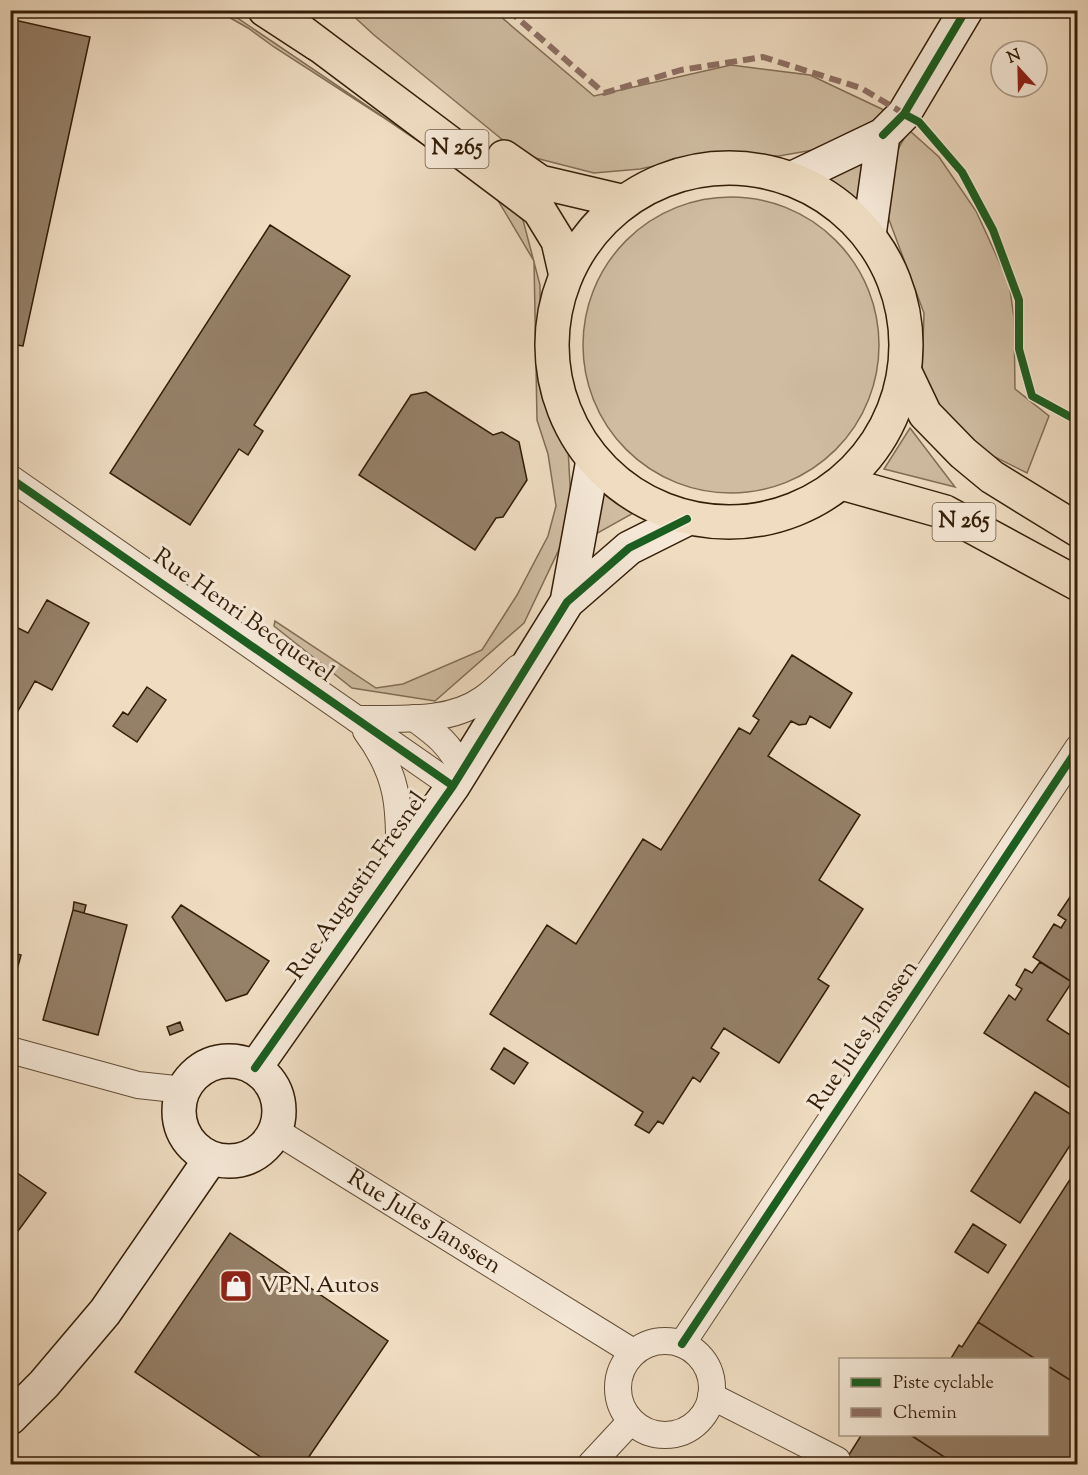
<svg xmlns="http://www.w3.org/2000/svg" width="1088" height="1475" viewBox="0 0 1088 1475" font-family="'Sorts Mill Goudy',serif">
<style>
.green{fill:#cfbca1;stroke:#826c54;stroke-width:1.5}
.building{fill:#958068;stroke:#341d07;stroke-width:1.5}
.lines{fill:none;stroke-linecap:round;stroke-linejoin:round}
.street-casing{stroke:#634d36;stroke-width:28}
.secondary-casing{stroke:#341d07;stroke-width:36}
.primary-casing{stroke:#341d07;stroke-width:36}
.highway-casing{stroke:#341d07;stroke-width:36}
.street{stroke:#f5e8d7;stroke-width:26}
.secondary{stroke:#f5e8d7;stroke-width:33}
.primary{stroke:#efdcc1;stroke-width:33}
.highway{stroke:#efdcc1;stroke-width:33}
.quiet{stroke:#8d6e63;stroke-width:6;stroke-dasharray:12 6;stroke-linecap:butt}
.cycleway-casing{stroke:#f5e8d7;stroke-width:11}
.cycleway{stroke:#1b5e20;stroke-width:8}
.labels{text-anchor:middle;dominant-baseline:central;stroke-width:6;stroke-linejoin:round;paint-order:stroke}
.shield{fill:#f5e8d7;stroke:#6e5a45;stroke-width:1.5}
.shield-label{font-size:22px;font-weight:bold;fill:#341d07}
.street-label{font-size:24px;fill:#341d07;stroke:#f5e8d7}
.poi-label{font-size:24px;fill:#341d07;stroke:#f5e8d7;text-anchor:start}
</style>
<rect width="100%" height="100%" fill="#efdcc1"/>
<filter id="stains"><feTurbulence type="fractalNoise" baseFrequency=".00333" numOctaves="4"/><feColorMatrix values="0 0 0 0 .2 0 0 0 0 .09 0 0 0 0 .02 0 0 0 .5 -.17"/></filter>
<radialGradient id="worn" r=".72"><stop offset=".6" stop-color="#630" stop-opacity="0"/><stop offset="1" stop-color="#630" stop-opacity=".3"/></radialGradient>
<!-- green -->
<path class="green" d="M218 11H227L493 191 523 220 540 285 541 392 568 448 572 522 524 623 435 701 352 688 274 626 275 621 376 688 403 684 482 650 517 595 548 536 556 506 548 454 537 420 534 261 493 192 381 116 274 47 248 28Z
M348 11H494L594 96 731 65 810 75 886 111 841 145 779 156 710 154 640 169 594 173 520 154 374 35Z
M909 130 939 157 976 211 1009 283 1014 318 1015 389 1049 416 1027 473 981 450 942 413 922 374 924 313 882 201 887 168Z
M867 161 861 208 843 191 824 179Z
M583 345a148 148 0 1 1 296 0a148 148 0 1 1-296 0Z
M910 428 955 487 884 469Z
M601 487 637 511 596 534Z"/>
<!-- building -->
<path class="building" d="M10 19 90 37 23 346 10 344Z
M270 225 350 276 254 425 263 431 248 455 239 449 190 525 110 473Z
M426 392 493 435 502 432 519 442 527 480 503 517 496 518 475 550 359 475 411 395Z
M47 600 89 623 52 690 35 681 10 725V624L28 633Z
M792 655 852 693 830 728 810 716 806 724 799 725 791 721 768 756 860 815 819 880 863 909 818 979 829 986 779 1063 724 1028 711 1048 719 1053 700 1082 693 1077 663 1124 658 1121 649 1133 635 1125 643 1112 490 1014 547 925 576 944 643 839 661 850 739 728 750 734 759 720 753 716Z
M147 687 166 700 137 742 113 726 123 712 128 715Z
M1078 885V986L1033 957 1054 924 1061 928 1066 920 1058 915Z
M74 902 86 905 84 913 73 910Z
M181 905 269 961 247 994 226 1001 172 917Z
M73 910 127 925 98 1035 43 1020Z
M10 952 21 955 11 992H10Z
M1040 962 1072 982 1047 1020 1078 1040V1093L984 1033 1009 995 1015 1000 1022 989 1016 985 1025 969 1032 973Z
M180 1022 183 1030 170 1035 167 1027Z
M504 1048 528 1063 514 1084 491 1069Z
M1035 1092 1078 1119V1133L1020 1223 971 1191Z
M1078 1167V1385L1048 1366V1360H1037L978 1322Z
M10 1168 46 1193 10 1242Z
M973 1224 1006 1245 988 1273 955 1252Z
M230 1233 388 1341 304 1464H271L135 1372Z
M978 1322 1037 1360H950L959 1345 962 1347Z
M1048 1366 1078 1385V1464H955L909 1434H1048Z
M862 1434H909L955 1464H846L845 1461Z"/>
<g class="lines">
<!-- street casing -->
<g class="street-casing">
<g id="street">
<path d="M10 478 453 786"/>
<path d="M414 718C436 734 450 744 462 770"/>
<path d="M357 719C398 718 448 724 483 699 496 690 507 678 518 668"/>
<path d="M366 731C399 775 400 808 399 861"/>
<path d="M10 1050 138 1085 184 1090"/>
<path id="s1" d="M276 1131 633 1352"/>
<circle cx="665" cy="1388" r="47"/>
<path d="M682 1344 1078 748"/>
<path d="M711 1396 837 1460"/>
<path d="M591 1464 631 1421"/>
</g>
</g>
<!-- secondary casing -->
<g class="secondary-casing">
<path id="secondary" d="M791 179 883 135 904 114 966 10
M869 235 883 135
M567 602 593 460
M179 1111a50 50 0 1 1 100 0a50 50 0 1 1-100 0Z
M255 1068 453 786 567 602 629 548 687 519
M10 1418 44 1384 105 1312 211 1158"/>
</g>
<!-- primary casing -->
<g class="primary-casing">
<path id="primary" d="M294 26 539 210 558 241 566 276
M504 157 540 182 621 201
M552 345a177 177 0 1 1 354 0a177 177 0 1 1-354 0Z"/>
</g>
<!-- highway casing -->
<g class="highway-casing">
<path id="highway" d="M265 10 317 44
M905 372 925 414 963 453 992 477 1078 530
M842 483 945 512 1078 584"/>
</g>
<!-- street -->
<use href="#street" class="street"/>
<!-- secondary -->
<use href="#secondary" class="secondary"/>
<!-- primary -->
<use href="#primary" class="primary"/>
<!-- highway -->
<use href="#highway" class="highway"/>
<!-- quiet -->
<path class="quiet" d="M508 10 604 93 681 70 763 57 861 88 908 116"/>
<!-- cycleway casing -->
<g class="cycleway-casing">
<path id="cycleway" d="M904 114 919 122 962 172 993 230 1019 300V349L1032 396 1078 421
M883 135 904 114 966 10
M10 478 453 786
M255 1068 453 786 567 602 629 548 687 519
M682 1344 1078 748"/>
</g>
<!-- cycleway -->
<use href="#cycleway" class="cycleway"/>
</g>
<!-- icons -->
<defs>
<g id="shop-square" transform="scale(1.725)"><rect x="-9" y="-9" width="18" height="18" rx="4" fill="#8f2418" stroke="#f5e8d7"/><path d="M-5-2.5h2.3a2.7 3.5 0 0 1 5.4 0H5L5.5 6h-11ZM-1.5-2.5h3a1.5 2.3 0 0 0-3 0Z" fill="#fff"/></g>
</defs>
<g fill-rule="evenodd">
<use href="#shop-square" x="236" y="1286"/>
</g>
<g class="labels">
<!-- shield labels -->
<g class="shield">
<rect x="425.5" y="130" width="63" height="38" rx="4.5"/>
<rect x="932.5" y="503" width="63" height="38" rx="4.5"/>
</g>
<g class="shield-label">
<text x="457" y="149">N 265</text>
<text x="964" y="522">N 265</text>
</g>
<!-- street labels -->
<g class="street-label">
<text transform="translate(243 616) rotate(35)">Rue Henri Becquerel</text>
<text transform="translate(358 886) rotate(-55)">Rue Augustin Fresnel</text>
<text transform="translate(864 1036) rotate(-56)">Rue Jules Janssen</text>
<text stroke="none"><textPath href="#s1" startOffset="174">Rue Jules Janssen</textPath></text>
</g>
<!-- poi labels -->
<g class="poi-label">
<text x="259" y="1286">VPN Autos</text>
</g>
</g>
<!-- margin -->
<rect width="1088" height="1475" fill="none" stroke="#efdcc1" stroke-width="36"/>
<rect x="12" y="12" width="1064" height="1451" fill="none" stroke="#341d07" stroke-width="3"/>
<rect x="18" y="18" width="1052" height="1439" fill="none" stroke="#341d07" stroke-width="1.5"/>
<!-- legend -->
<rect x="839" y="1358" width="210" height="78" fill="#f5e8d7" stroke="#a89784" stroke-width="1.5"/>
<rect x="851" y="1378" width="30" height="9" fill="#1b5e20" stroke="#a89784" stroke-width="1.5"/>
<text x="893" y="1388" font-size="18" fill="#341d07">Piste cyclable</text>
<rect x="851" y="1408" width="30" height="9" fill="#8d6e63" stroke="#a89784" stroke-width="1.5"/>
<text x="893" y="1418" font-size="18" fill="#341d07">Chemin</text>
<!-- north arrow -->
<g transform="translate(1019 69) rotate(338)"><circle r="28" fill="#f5e8d7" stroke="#a89784" stroke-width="1.5"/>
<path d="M0-4.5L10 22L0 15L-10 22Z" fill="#8f2418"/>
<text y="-9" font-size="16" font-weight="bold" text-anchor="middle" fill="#341d07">N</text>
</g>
<rect width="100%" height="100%" filter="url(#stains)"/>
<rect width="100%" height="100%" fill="url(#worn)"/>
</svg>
